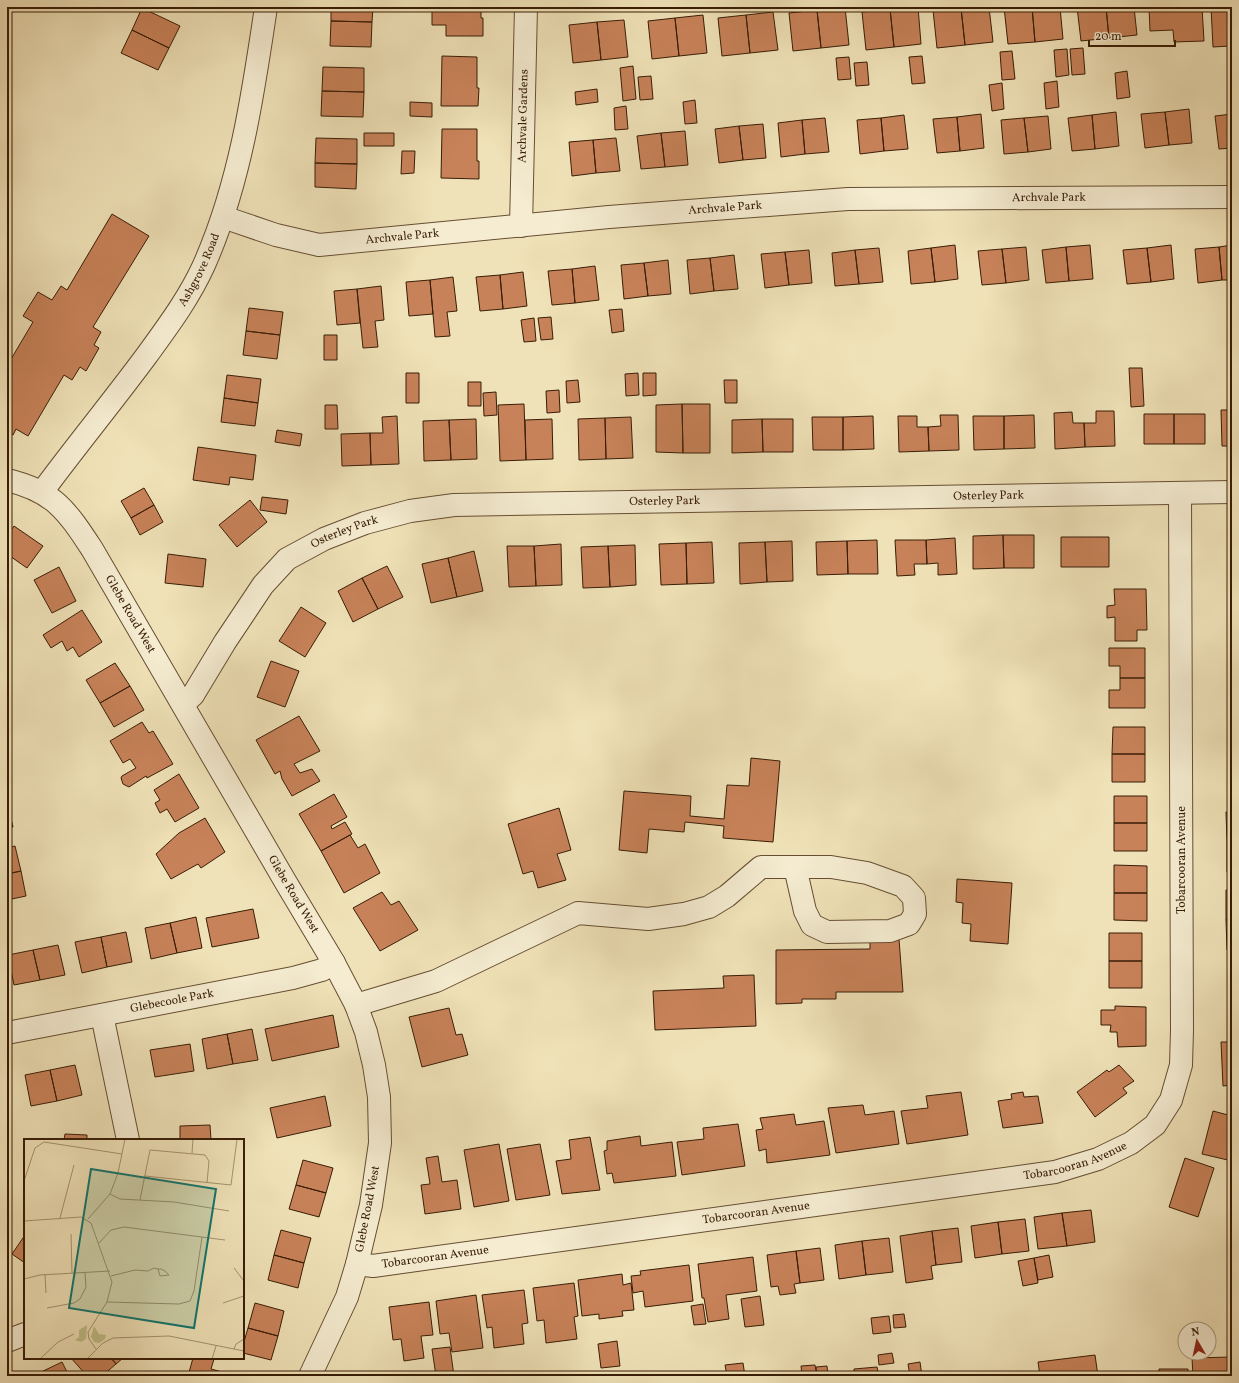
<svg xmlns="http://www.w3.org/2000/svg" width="1239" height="1383" viewBox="0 0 1239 1383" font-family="Vollkorn,serif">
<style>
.building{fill:#c88259;stroke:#381d06}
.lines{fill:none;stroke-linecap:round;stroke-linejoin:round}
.minor-casing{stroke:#664e32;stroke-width:24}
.minor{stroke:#f5ecd1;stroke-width:22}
.labels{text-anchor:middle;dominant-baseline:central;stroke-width:3;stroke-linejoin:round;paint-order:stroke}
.street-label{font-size:12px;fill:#381d06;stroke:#f5ecd1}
.inset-road{fill:none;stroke:#a69371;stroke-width:1}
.view{fill:#0f766e;fill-opacity:0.15;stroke:#0f766e;stroke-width:2}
.inset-edge{fill:none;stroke:#381d06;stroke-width:2}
</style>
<rect width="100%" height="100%" fill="#f0e2b8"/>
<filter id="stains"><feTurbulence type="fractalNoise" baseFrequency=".005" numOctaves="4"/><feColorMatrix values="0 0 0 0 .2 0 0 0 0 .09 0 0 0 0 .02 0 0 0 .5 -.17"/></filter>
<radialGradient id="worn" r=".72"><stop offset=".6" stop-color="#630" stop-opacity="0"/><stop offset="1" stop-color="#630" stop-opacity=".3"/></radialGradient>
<!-- building -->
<path class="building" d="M331 7H373L372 22 331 21Z
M432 7H481V18H483V36H446V25H432Z
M845 7 849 45 821 48 817 10Z
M910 7H918L921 44 894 47 890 9Z
M989 7 993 42 965 45 961 8Z
M1004 7H1032L1035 42 1008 44Z
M1032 7H1060L1063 39 1035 42Z
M1077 7H1106L1109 38 1081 41Z
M1106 7H1134L1137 35 1109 38Z
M1149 7H1202L1204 41 1174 42 1173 30 1150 31Z
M1211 7H1232V30H1229L1230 46 1213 47Z
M142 8 180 26 169 48 132 30Z
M961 8 965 45 937 48 933 10Z
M890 9 894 47 866 50 862 12Z
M817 10 821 48 793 51 789 13Z
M773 12 778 50 750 53 746 15Z
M703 15 707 53 679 56 675 18Z
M746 15 750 53 722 56 718 18Z
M675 18 679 56 652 59 648 21Z
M624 20 628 57 601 60 597 22Z
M331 21 372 22 371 47 330 46Z
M597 22 601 60 573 63 569 25Z
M132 30 169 48 158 70 121 53Z
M1083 48 1085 74 1072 75 1070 49Z
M1067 49 1069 75 1056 77 1054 50Z
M1012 51 1015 79 1002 80 1000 52Z
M442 56 477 57V88H479L478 106H441Z
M922 56 925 83 912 84 909 57Z
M849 57 851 79 838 80 836 58Z
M867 62 869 85 856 86 854 63Z
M633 66 636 99 623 101 620 68Z
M323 67 364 68V92L322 91Z
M1127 71 1130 97 1117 99 1115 73Z
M651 76 653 99 640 100 638 77Z
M1057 81 1059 107 1046 109 1044 83Z
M1002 83 1004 109 992 111 989 85Z
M597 89 598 102 576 105 575 92Z
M322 91 364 92 363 117 321 116Z
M695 100 697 123 685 124 683 102Z
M410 102 432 103V117L410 116Z
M626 106 628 129 615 130 614 108Z
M1189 109 1192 143 1169 145 1165 112Z
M1116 112 1119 146 1095 149 1092 115Z
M1165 112 1169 145 1145 148 1141 114Z
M981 114 984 148 960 151 957 117Z
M1232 114V148L1219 149 1215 116Z
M904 115 908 149 884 151 881 118Z
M1092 115 1095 149 1072 151 1068 118Z
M1048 116 1051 149 1028 152 1024 118Z
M957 117 960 151 937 153 933 119Z
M825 118 829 152 805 154 802 120Z
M881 118 884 151 860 154 857 120Z
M1024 118 1028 152 1004 154 1001 120Z
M802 120 805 154 781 157 778 123Z
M763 124 766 158 743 160 739 126Z
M739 126 743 160 719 163 715 129Z
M442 129H477V161H479V179L441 178Z
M685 131 688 165 665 167 661 133Z
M364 133H394V146H364Z
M661 133 665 167 641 169 637 136Z
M316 138 357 139V164L315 163Z
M616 138 620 171 596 173 593 140Z
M593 140 596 173 572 176 569 142Z
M402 151H415L414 173 401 174Z
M315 163 357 164 356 189 315 187Z
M112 214 149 236 93 327 101 332 94 345 99 348 86 371 80 367 72 380 64 375 28 436 16 429 13 435 7 431V366L33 322 23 316 38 292 52 300 61 286 67 290Z
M955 245 958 279 935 282 931 248Z
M1090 245 1093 279 1069 281 1066 247Z
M1171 245 1174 279 1151 282 1147 248Z
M1232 245V280H1222L1219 247Z
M1026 247 1029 280 1006 283 1002 249Z
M1066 247 1069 281 1046 283 1042 250Z
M1219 247 1222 280 1198 283 1195 249Z
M879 248 883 282 859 284 855 250Z
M931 248 935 282 911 284 908 251Z
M1147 248 1151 282 1127 284 1123 250Z
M1002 249 1006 283 982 285 978 251Z
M809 250 812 283 789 285 785 252Z
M855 250 859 284 835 286 832 253Z
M785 252 789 285 765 288 761 254Z
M734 255 738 289 714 291 710 258Z
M710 258 714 291 690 294 687 260Z
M668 260 671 294 648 296 644 263Z
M644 263 648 296 624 299 621 265Z
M595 266 599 300 575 303 572 269Z
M572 269 575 303 552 305 548 271Z
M523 272 527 306 503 309 500 275Z
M500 275 503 309 480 311 476 277Z
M453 277 457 311 447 312 450 336 435 337 430 280Z
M430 280 433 314 409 316 406 282Z
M381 286 384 320 375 321 378 347 363 348 357 289Z
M357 289 360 323 337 325 334 291Z
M249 308 283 312 280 335 246 331Z
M622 309 624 331 612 333 609 310Z
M551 317 553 339 541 340 538 318Z
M534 318 536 341 524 342 521 320Z
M246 331 280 335 277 359 243 355Z
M324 335H337V360H324Z
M1129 368H1142L1144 406 1131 407Z
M406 373H419V403H406Z
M638 373 639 395 626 396 625 374Z
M643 373H656V395L643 396Z
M227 375 261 379 258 403 224 398Z
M578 380 580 402 567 403 566 381Z
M724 380H737V403H725Z
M468 382H481V406H468Z
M559 390 560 412 547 413 546 391Z
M496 392 497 415 484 416 483 393Z
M224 398 258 403 255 426 221 422Z
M524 404 526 460 500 461 498 405Z
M682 404H710V453H683Z
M682 404 683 453 656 452V405Z
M325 405H337L338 429H325Z
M1221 410H1232V446H1222Z
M1096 411H1114L1115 446 1085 447 1084 423H1096Z
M1072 412 1073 423H1084L1085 447 1055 449 1054 413Z
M1144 414H1174V444H1144Z
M1174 414H1205V444H1174Z
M940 415H958L959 450 929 451 928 427 941 426Z
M1034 415 1035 448 1004 449V416Z
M397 416 399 464 371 465 370 433H383L382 417Z
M873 416 874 449 843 450V417Z
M898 416H917V427H928L929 451 899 452Z
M973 416H1004V449L974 450Z
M631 417 633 458 606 459 605 418Z
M812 417H843V450H813Z
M605 418 606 459 579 460 578 419Z
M476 419 477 459 451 460 449 420Z
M552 419 553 459 526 460 525 420Z
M762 419H793V452H763Z
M762 419 763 452 732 453V420Z
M449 420 451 460 424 461 423 421Z
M277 430 302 434 300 446 275 442Z
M370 433 371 465 342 466 341 434Z
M198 447 256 455 253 480 230 477 229 485 193 480Z
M144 488 154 505 131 518 121 501Z
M262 497 288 500 286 514 260 510Z
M250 500 267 522 237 547 219 525Z
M154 505 163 522 140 535 131 518Z
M14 526 43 546 27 568 7 554V536Z
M1003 535H1034V568H1004Z
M1003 535 1004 568 973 569V536Z
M1061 537H1109V567H1061Z
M955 538 957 574 938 575V563L927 564 926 540Z
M877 540 878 574H848L847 541Z
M895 540H926L927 564H914L915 575 897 576Z
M792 541 793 581 767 582 765 542Z
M847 541 848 574 817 575 816 542Z
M712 542 714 583 687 584 686 543Z
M765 542 767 582 740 584 739 543Z
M686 543 687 584 661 585 659 544Z
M561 544 562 585 536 586 534 546Z
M635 545 636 585 610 587 608 546Z
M507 546H534L536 586 509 587Z
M608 546 610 587 583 588 581 547Z
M474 551 483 591 457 597 448 558Z
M168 554 206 559 203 587 165 583Z
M448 558 457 597 431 603 422 564Z
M387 566 403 597 378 609 362 578Z
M59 567 76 601 52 613 34 580Z
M362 578 378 609 353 622 338 591Z
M1114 589H1146L1147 630H1137V641H1115V617L1107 618V606L1115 605Z
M1228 591H1232V637H1228Z
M301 607 326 623 305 657 279 641Z
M82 610 102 642 79 657 73 647 67 651 62 641 51 648 43 635Z
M1109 648H1145V678H1120V666H1109Z
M271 661 299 671 285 707 257 697Z
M115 663 130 686 100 703 86 680Z
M1120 678H1145V708H1109V690H1120Z
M130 686 144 710 114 727 100 703Z
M299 716 320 751 294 764 300 773 312 769 320 781 292 796 282 779 280 771 275 774 256 740Z
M142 722 149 733 153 731 173 764 147 778 146 776 129 787 123 784 121 778 122 776 136 768 130 759 123 763 110 741Z
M1113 727H1145V754H1112Z
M1229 733H1232V762H1229Z
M1112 754H1145V782H1112Z
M751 758 780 761 773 842 723 838 724 826 685 822 684 832 649 829 647 853 619 850 624 791 691 796 690 816 724 819 727 785 749 786Z
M1229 762H1232V793H1230Z
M179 774 199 808 175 822 167 809 160 813 155 803 160 800 154 790Z
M334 794 347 817 331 826 332 829 345 822 352 834 321 851 299 814Z
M1114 796H1147V823H1114Z
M7 802 13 827 7 828Z
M559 808 571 850 557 854 566 880 538 888 533 871 523 874 508 824Z
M1226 812H1232V842H1227Z
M205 818 225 852 201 868 198 864 171 879 156 854 179 833Z
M1114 823H1147V851H1114Z
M350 835 358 848 365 844 380 873 344 893 321 851Z
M1227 842H1232V872H1227Z
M15 846 21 871 7 874V848Z
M1114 865 1147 866V893H1114Z
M21 871 26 896 7 900V874Z
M957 879 1012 883 1008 944 970 941 971 924 962 923 963 903 956 902Z
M1226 890H1232V920H1226Z
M382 892 391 905 399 901 418 930 380 951 353 908Z
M1114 893H1147V921L1114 920Z
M253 909 259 938 212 947 206 918Z
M196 917 202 948 177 953 170 923Z
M1226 920H1232V950H1227Z
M170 923 177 953 151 959 145 928Z
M126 932 132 962 107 967 101 937Z
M1109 933H1142V961H1109Z
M101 937 107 967 82 973 75 942Z
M870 939H899L903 992H836V999H802V1003L776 1004V950L870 949Z
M58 945 65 975 40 980 33 950Z
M33 950 40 980 14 985 8 955Z
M1109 961H1142V988H1109Z
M1228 961H1232V999H1229Z
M754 975 756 1026 655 1030 653 991 724 988 723 976Z
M1229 999H1232V1029H1229Z
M1115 1006 1146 1007V1046L1118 1047 1117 1032H1110L1111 1025H1101V1010H1115Z
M449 1008 456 1035 462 1034 468 1055 422 1067 409 1017Z
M333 1015 339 1047 272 1061 265 1029Z
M252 1029 258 1060 233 1064 227 1034Z
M227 1034 233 1064 207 1069 202 1039Z
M1221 1042H1232V1085L1223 1086Z
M190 1044 194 1071 155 1077 150 1050Z
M75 1065 82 1095 57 1101 50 1070Z
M1119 1065 1134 1081 1123 1088 1127 1093 1095 1117 1077 1092 1107 1070 1109 1072Z
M50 1070 57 1101 31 1106 25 1075Z
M1229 1085H1232V1099H1229Z
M961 1092 968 1135 907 1144 901 1111 928 1108 926 1096Z
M1023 1092 1024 1097 1038 1096 1043 1123 1003 1128 998 1101 1012 1099 1011 1094Z
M325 1096 331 1126 277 1138 270 1108Z
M863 1105 865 1115 894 1111 899 1144 836 1153 828 1108Z
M1213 1111 1232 1116V1161L1202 1154Z
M794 1114 796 1125 824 1121 830 1155 767 1163 766 1149 759 1151 756 1130 763 1129 760 1118Z
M738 1124 745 1166 682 1175 677 1142 704 1139 703 1128Z
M210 1125 211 1140H180V1126Z
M65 1134 87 1135V1140H64Z
M640 1136 641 1146 672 1142 676 1176 614 1183 612 1173 607 1174 604 1151 607 1150V1141Z
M590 1137 600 1190 562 1194 556 1161 571 1159 569 1140Z
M499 1144 509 1201 474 1207 464 1150Z
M540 1144 550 1195 516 1200 507 1149Z
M438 1156 442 1182 457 1180 461 1209 425 1214 421 1185 430 1184 426 1158Z
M1185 1158 1214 1168 1198 1217 1169 1207Z
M303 1160 333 1168 326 1193 296 1185Z
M296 1185 326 1193 319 1217 289 1209Z
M1091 1210 1095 1242 1067 1246 1062 1213Z
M1062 1213 1067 1246 1038 1249 1034 1217Z
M1025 1219 1029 1251 1002 1254 998 1222Z
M998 1222 1002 1254 975 1258 971 1226Z
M958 1228 962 1262 936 1265 932 1231Z
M281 1230 311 1238 304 1263 274 1255Z
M932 1231 936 1265 931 1266 933 1279 906 1283 900 1236Z
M25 1235V1263L12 1254Z
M889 1238 893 1272 866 1275 862 1241Z
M862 1241 866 1275 839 1279 835 1245Z
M820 1248 824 1280 800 1283 796 1251Z
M796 1251 800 1283 794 1284 796 1293 780 1295 778 1286 771 1287 767 1255Z
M274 1255 304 1263 298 1288 268 1280Z
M1049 1255 1053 1277 1038 1280 1034 1258Z
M753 1257 757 1291 726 1295 729 1319 708 1322 704 1298H702L698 1264Z
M1034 1258 1038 1283 1023 1286 1018 1261Z
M689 1265 693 1301 645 1307 643 1291 633 1293 631 1276 641 1275 640 1271Z
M622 1274 623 1285 631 1283 634 1310 622 1311 623 1316 599 1319V1314L582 1316 578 1280Z
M574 1283 578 1316 574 1317 577 1339 546 1343 544 1320 537 1321 533 1288Z
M524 1290 528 1323 522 1324 524 1344 494 1348 492 1327 487 1328 482 1295Z
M476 1295 483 1348 452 1352 449 1333 440 1334 436 1301Z
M760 1296 764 1325 745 1327 741 1299Z
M429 1302 433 1335 421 1336 424 1358 404 1361 401 1339 393 1340 389 1307Z
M255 1303 284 1311 278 1336 248 1328Z
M703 1304 706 1324 694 1325 691 1306Z
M904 1314 906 1327 894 1328 893 1315Z
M889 1316 891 1332 873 1334 871 1318Z
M248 1328 278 1336 271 1360 243 1353V1345Z
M617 1341 620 1366 601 1368 598 1344Z
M450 1347 454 1376H436L432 1349Z
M892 1353 894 1363 879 1365 878 1355Z
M1095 1355 1098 1376H1040L1038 1362Z
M1232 1357V1376H1193L1192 1358Z
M71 1358H111L116 1364 102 1376H87Z
M111 1358H123L116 1364Z
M193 1358 214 1359 211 1369 237 1376H188Z
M62 1362 69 1376H40L39 1373Z
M920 1362 922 1376H910L908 1364Z
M743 1363 745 1376H727L725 1365Z
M815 1365 817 1376H802L801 1366Z
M827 1366 828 1376H817L816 1367Z
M877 1367 879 1376H854V1369Z
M1159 1369H1188V1376H1124V1373H1159Z
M404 1372 420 1376H403Z"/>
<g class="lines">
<!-- minor casing -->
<g class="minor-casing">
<g id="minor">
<path id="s1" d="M223 217 276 235 319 245 609 217 848 199 1232 197"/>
<path id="s2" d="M521 226 526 7"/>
<path id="s3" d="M7 480C54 491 67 511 92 549L285 881 334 963 356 1005 366 1032 374 1065 379 1097 380 1143 371 1205 357 1264 347 1297 310 1376"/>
<path id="s4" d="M42 492C76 446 113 401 147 355 168 326 189 298 204 265 240 184 253 95 266 7"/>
<path id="s5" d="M183 704 193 695 225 642 263 585 287 559 324 539 365 523 410 511 454 505 1232 492"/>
<path d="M356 1005 436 981 578 913 648 919 684 914 709 907 727 896 761 867H831L867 873 903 886 914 898 915 914 909 924 890 931 827 932 812 925 805 911 795 867"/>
<path d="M102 1015 128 1140"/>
<path id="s6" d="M7 1033 293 978 322 970 334 963"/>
<path id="s7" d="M357 1264 373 1266 1055 1172 1098 1159 1131 1143 1155 1125 1171 1100 1181 1065 1182 1030 1180 493"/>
<path d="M7 1341 25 1334"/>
</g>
</g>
<!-- minor -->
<use href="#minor" class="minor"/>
</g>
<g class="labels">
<!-- street labels -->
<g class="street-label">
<text stroke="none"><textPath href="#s2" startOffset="110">Archvale Gardens</textPath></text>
<text stroke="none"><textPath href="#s1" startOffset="832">Archvale Park</textPath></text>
<text stroke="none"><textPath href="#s1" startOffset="508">Archvale Park</textPath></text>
<text stroke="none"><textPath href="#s1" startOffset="184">Archvale Park</textPath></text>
<text stroke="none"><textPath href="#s4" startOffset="273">Ashgrove Road</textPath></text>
<text stroke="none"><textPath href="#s5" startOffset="891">Osterley Park</textPath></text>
<text stroke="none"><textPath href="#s5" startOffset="567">Osterley Park</textPath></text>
<text stroke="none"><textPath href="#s5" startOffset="243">Osterley Park</textPath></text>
<text stroke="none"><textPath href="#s3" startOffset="189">Glebe Road West</textPath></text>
<text transform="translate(1182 860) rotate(-90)">Tobarcooran Avenue</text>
<text stroke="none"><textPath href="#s3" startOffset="513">Glebe Road West</textPath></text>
<text stroke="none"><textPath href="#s6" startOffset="168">Glebecoole Park</textPath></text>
<text stroke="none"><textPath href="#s7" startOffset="727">Tobarcooran Avenue</textPath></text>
<text transform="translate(368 1209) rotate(-79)">Glebe Road West</text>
<text stroke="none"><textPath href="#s7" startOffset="403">Tobarcooran Avenue</textPath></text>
<text stroke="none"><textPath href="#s7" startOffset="79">Tobarcooran Avenue</textPath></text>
</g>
</g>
<!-- overview -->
<g transform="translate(24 1139)">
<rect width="220" height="220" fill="#f0e2b8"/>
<path d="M63 186 62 200 57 203 51 201 55 198V191ZM70 187 75 195 82 196 81 200 75 204 70 203 67 198Z" fill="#c2c089"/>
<path class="inset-road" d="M168 14 169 0M121 37 207 46 213 0M0 42 11 9 20 3 98 15M86 55 96 60 150 63 205 72M116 61 126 11 181 16 185 22 183 44M36 79 50 26M64 80 86 55 94 34 101 0M0 82 57 78 67 84 88 143 83 163 64 193 65 200 72 210M47 95 48 134M75 104 87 91 100 88 201 101M210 129 220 142M21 135 22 154M87 137 111 131 124 132 130 129 134 130H137L141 132 145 136 136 137 134 130M0 140 16 136 86 132M83 163 155 165 166 162 170 152 178 98M199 164 220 157M23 169 50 164 56 160 62 148 61 134M210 210 212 205 220 200M16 220 34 203 50 195M63 220 79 204 89 199 145 197 220 212M188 220 192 207"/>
<path class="view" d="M67 30 192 50 170 189 45 169Z"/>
<rect width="220" height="220" class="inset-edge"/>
</g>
<!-- margin -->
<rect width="1239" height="1383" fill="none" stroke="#f0e2b8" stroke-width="24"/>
<rect x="8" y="8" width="1223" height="1367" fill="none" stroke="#381d06" stroke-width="2"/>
<rect x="12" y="12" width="1215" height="1359" fill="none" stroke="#381d06"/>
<!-- north arrow -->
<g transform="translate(1197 1341) rotate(351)"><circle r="19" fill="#f5ecd1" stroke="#a99980"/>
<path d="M0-3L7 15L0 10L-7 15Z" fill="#8f2418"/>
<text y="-6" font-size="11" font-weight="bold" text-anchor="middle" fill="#381d06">N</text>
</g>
<!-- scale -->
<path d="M1089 40v6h86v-6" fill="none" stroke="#381d06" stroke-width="2"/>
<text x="1095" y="40" font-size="12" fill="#381d06" stroke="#f5ecd1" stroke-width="3" paint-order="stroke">20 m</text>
<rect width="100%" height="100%" filter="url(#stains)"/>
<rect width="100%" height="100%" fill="url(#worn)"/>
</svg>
